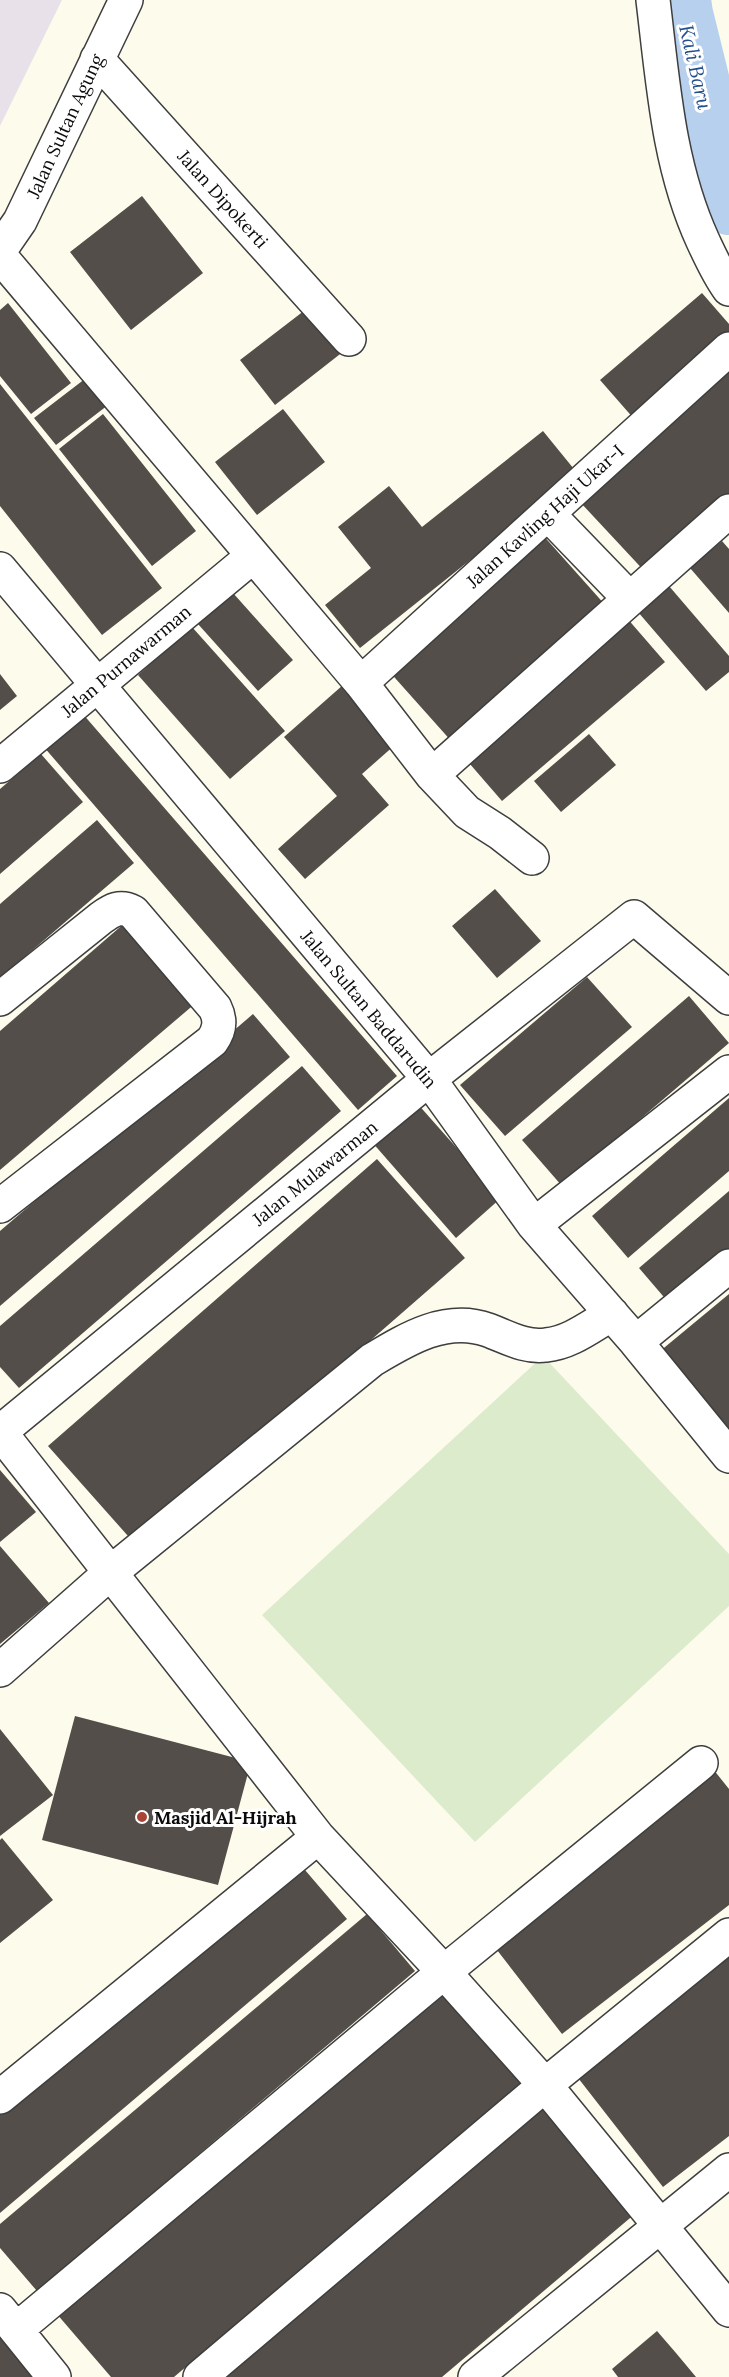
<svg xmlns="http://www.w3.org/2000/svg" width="729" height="2377" viewBox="0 0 729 2377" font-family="Lora,serif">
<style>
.industrial{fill:#e9e1e9}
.pitch{fill:#dbebcb}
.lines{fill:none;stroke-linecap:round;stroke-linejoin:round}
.river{stroke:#b7d0ee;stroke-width:62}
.building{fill:#534e49}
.minor-casing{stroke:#3e3e3e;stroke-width:36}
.minor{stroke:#fff;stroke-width:33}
.poi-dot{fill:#a94336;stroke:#fff;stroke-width:2}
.labels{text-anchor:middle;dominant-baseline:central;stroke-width:6;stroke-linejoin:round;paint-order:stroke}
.street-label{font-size:18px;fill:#0b0b0b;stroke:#fff}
.poi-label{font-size:18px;font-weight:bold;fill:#0b0b0b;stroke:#fff;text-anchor:start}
.water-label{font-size:20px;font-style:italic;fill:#254e8d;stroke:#fff}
</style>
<rect width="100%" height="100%" fill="#fdfcec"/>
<!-- industrial -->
<path class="industrial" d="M0 0H62L0 126Z"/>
<!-- pitch -->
<path class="pitch" d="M543 1356 729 1554V1606L475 1842 262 1615Z"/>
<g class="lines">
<!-- river -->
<path class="river" d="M680 0 682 14 729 204"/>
</g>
<!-- building -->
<path class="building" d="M142 196 203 273 131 330 70 252Z
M702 293 729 324V340L635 420 600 380Z
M8 303 71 383 31 414 0 376V310Z
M309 307 344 351 275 405 240 360Z
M729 363V502L649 576 580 502Z
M90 375 112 402 56 445 34 418Z
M0 384 162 588 102 635 0 506Z
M283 409 325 462 257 515 215 462Z
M103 414 196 531 152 566 59 449Z
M543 431 578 474 360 648 325 605 371 568 338 527 389 486 422 527Z
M541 533 607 607 453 743 387 669Z
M722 541 729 549V613L690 568Z
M669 586 729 656V672L706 691 638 612Z
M233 593 293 660 258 691 198 624Z
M626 617 665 662 502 801 463 756Z
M192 627 285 731 230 779 138 675Z
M0 674 17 696 0 710Z
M343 685 396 744 362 774 389 805 305 879 278 849 337 796 284 737Z
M82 713 397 1076 358 1110 43 746Z
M589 734 616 765 561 812 534 781Z
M41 754 83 802 0 874V789Z
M97 820 134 863 0 978V904Z
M495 889 541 941 497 978 452 926Z
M127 921 197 1002 0 1170V1031Z
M587 977 632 1027 505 1136 460 1085Z
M689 996 729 1043 562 1186 522 1140Z
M253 1014 290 1057 0 1306V1231Z
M302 1066 341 1111 19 1388 0 1367V1326Z
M729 1098V1171L628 1258 592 1216Z
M416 1102 501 1198 456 1238 371 1141Z
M377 1159 465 1258 136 1545 48 1446Z
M729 1191V1251L669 1303 639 1268Z
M729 1294V1435L659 1352Z
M0 1470 36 1512 0 1542Z
M0 1546 49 1603 0 1644Z
M75 1716 251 1762 218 1885 42 1840Z
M0 1729 53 1795 0 1836Z
M713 1769 729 1789V1905L562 2034 490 1941Z
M2 1838 53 1900 0 1943V1840Z
M299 1863 347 1919 0 2213V2115Z
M367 1914 415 1971 37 2291 0 2248V2224Z
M729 1954V2136L663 2187 575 2074Z
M440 1987 522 2082 174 2377H111L56 2313Z
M539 2099 636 2213 442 2377H210Z
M657 2331 676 2353 696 2377H618L612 2369Z
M0 2338 33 2377H0Z"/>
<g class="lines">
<!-- minor casing -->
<g class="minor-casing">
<path id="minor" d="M653 0C663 82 668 165 703 241 711 258 718 274 729 289
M97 59 349 339
M0 250 20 221 126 0
M0 256 361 683 432 775 467 812 500 833 532 858
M548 514 630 599
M0 569 429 1079 534 1225 636 1342 729 1456
M361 683 729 349
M0 766 253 556
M432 775 729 511
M0 999 101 918C112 910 120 905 133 912L215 1008C221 1020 220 1030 212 1041L0 1206
M534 1225 729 1072
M636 1342 729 1266
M0 1432 318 1837 444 1972 545 2085 729 2310
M0 1432 429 1079 634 917 729 998
M0 1670 110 1573 372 1360C407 1339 446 1315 488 1330 507 1337 525 1348 546 1345 570 1343 591 1326 612 1314
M0 2097 318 1837
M0 2310 54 2377
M16 2330 444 1972 701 1763
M200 2377 545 2085 729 1935
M475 2377 729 2170"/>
</g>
<!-- minor -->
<use href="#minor" class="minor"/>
</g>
<!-- markers -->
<circle class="poi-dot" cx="142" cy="1817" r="6"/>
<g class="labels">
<!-- street labels -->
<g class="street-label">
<text transform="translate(65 126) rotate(-65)">Jalan Sultan Agung</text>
<text transform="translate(223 199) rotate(48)">Jalan Dipokerti</text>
<text transform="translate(545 516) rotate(-42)">Jalan Kavling Haji Ukar-I</text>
<text transform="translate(126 661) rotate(-40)">Jalan Purnawarman</text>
<text transform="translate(369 1009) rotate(50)">Jalan Sultan Baddarudin</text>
<text transform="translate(315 1173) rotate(-39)">Jalan Mulawarman</text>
</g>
<!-- poi labels -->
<g class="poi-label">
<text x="154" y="1817">Masjid Al-Hijrah</text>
</g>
<!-- water labels -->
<g class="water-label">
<text transform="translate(696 67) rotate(77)">Kali Baru</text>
</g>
</g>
</svg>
